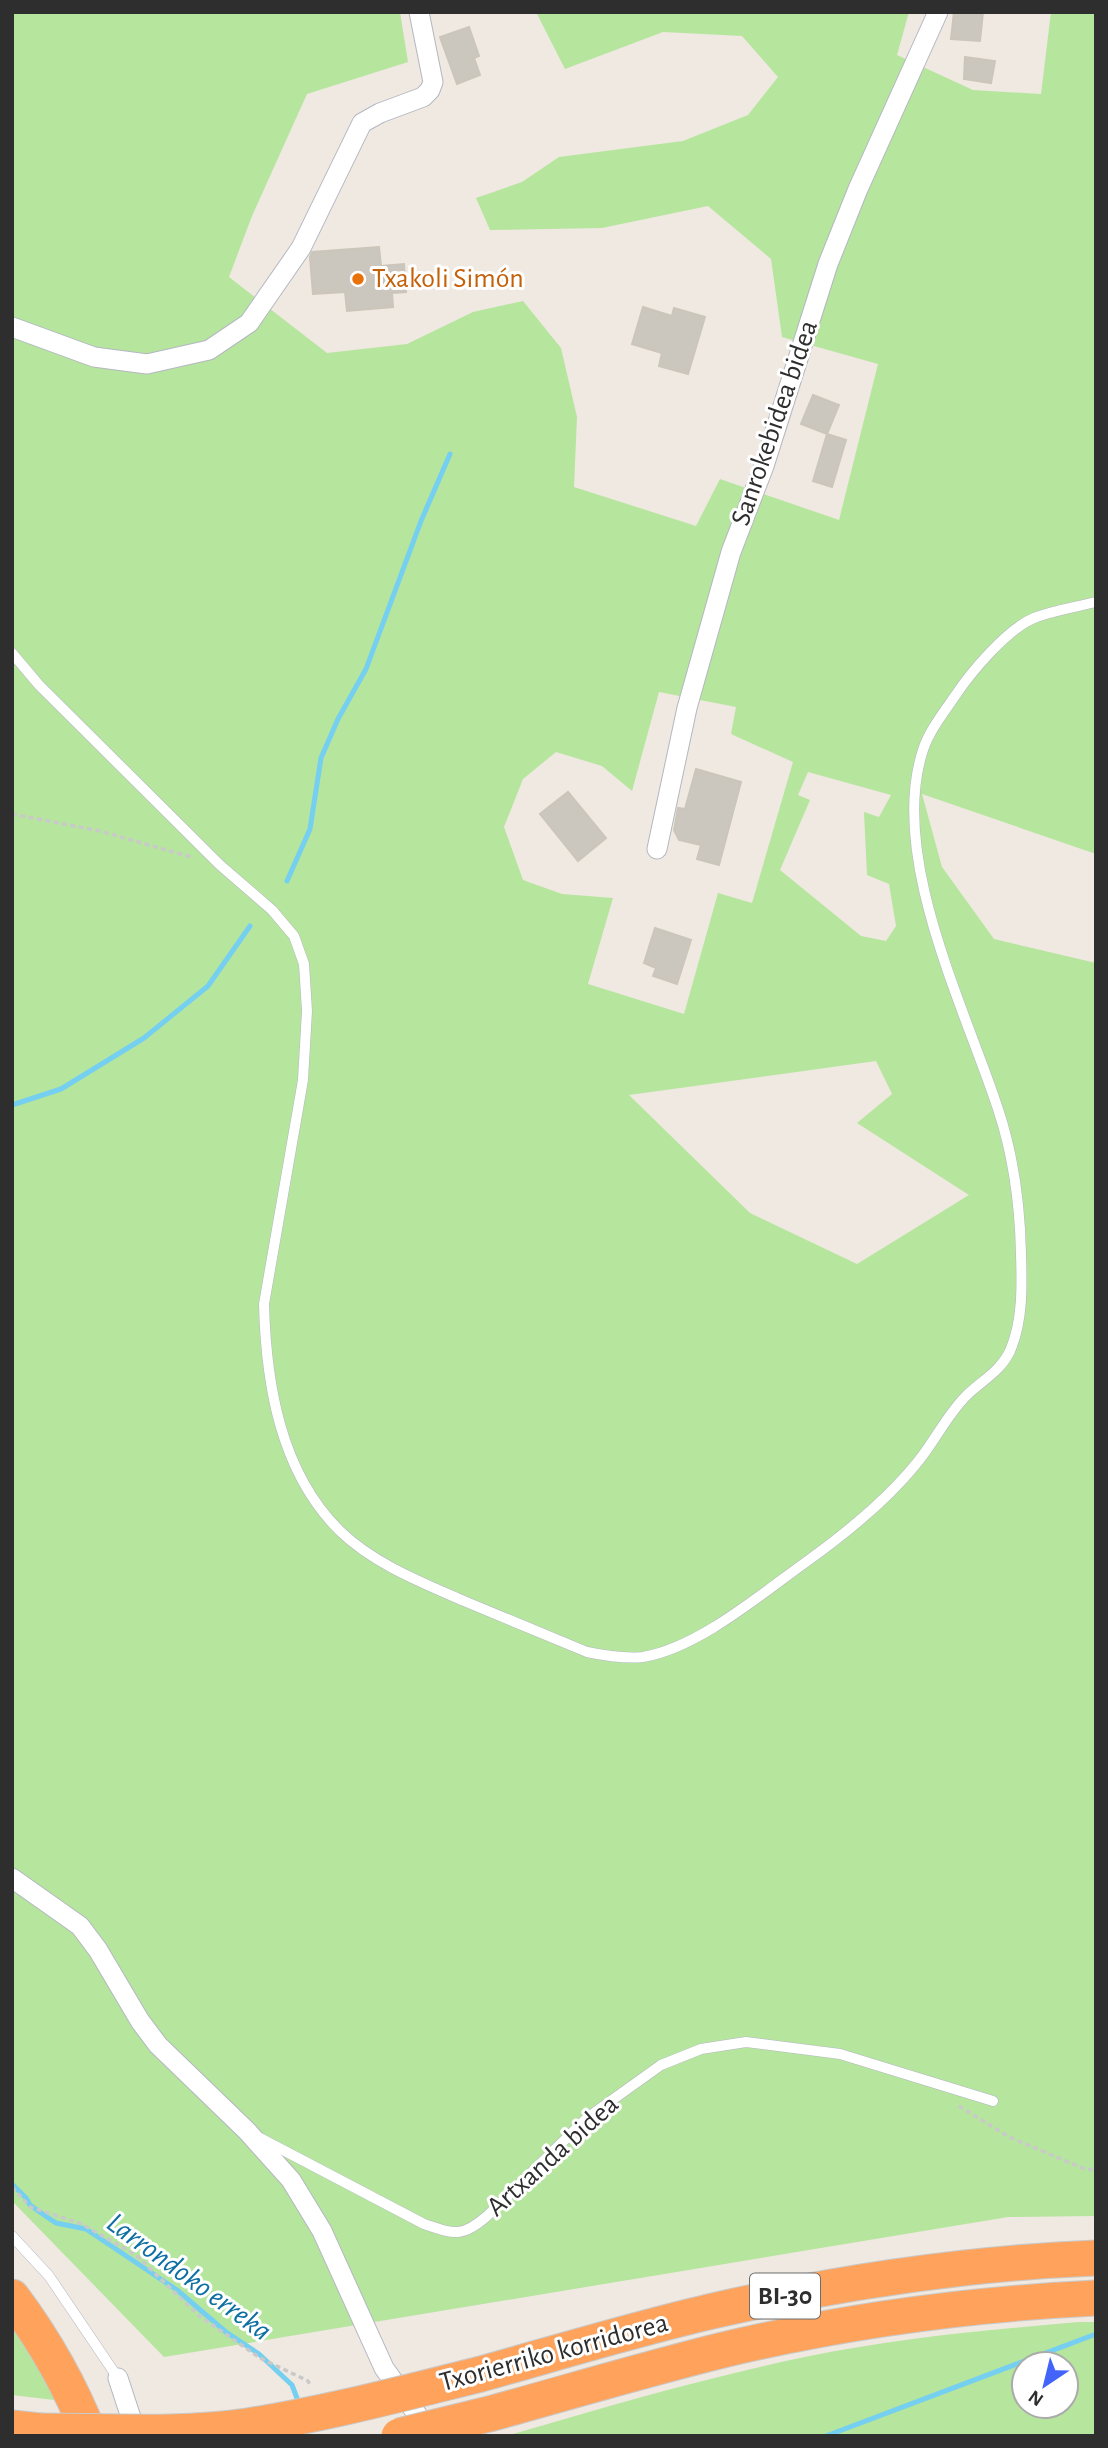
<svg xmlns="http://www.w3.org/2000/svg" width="1108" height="2448" viewBox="0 0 1108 2448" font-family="'Alegreya Sans',sans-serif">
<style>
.green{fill:#b6e59e;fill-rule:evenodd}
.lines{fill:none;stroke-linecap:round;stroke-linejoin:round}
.stream{stroke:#75cff0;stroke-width:5}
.building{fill:#cbc7bf;stroke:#cbc5ba;stroke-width:2}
.service-casing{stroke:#b4b7c1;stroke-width:11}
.minor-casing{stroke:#b4b7c1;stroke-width:21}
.motorway-casing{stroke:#c9c9c9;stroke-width:37}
.path{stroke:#c9c9c9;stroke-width:3.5;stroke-dasharray:5 3.5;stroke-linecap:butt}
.service{stroke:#fff;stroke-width:10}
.minor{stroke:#fff;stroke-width:19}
.motorway{stroke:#ffa35c;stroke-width:35}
.motorway-bridge-casing{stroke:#c9c9c9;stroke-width:37;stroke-linecap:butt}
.motorway-bridge{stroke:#ffa35c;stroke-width:35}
.food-dot{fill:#e8710a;stroke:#fff;stroke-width:2.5}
.labels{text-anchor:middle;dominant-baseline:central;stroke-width:6;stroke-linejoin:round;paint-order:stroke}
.shield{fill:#fff;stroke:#6d6d6d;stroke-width:2}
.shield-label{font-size:26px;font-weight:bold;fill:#2e2e2e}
.food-label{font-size:28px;fill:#c56008;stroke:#fff;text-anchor:start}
.street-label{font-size:28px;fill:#2e2e2e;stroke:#fff}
.water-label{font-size:30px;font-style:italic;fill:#0d6fa3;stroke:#fff}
</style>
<rect width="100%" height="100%" fill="#efe9e1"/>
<!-- green -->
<path class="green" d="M12 12H400L408 62 307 94 252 216 229 277 327 353 407 344 473 312 523 301 561 348 577 417 574 487 696 526 720 479 839 520 878 364 782 337 771 259 708 206 602 228 490 230 476 198 522 182 559 157 683 141 748 115 778 77 742 36 663 32 565 69 536 12H909L897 55 973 90 1041 94 1051 12H1096V854L922 794 942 867 994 939 1096 963V2216L1008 2217 164 2357 12 2201ZM659 692 736 707 731 734 793 762 752 903 718 893 684 1014 588 984 613 898 562 894 523 880 504 827 523 779 556 752 602 766 632 791ZM808 772 891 795 879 817 864 812 867 875 889 884 896 926 886 941 861 936 780 870 810 800 798 795ZM876 1061 892 1094 857 1123 969 1195 857 1264 750 1213 629 1095Z
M12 2321 39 2363 54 2400 12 2395Z
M1079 2322H1096V2436H506C605 2407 704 2378 805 2357 895 2338 988 2330 1079 2322ZM1024 2364H1066V2406H1024Z"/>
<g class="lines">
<!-- stream -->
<path class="stream" d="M287 881 310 829 321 758 338 719 366 669 421 521 450 454
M12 1105 61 1089 144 1038 208 986 250 926
M12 2184 26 2198 30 2205 47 2217 56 2223 86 2229 177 2290 226 2332 259 2354 292 2385 300 2406
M826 2436 1096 2334"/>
</g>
<!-- building -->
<path class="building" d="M954 12H983L980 41 951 39Z
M469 27 479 56 474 58 480 75 457 84 440 37Z
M965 57 995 61 991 83 964 79Z
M379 247 381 266 404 264 406 292 392 293 393 307 347 311 345 292 313 294 310 257 312 252Z
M643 307 672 316 674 308 705 317 688 374 659 366 662 353 632 344Z
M813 395 839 405 827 434 801 424Z
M827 434 846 440 832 487 813 481Z
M696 769 741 782 719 865 697 859 701 845 679 840 674 830 678 808 685 809Z
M568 792 606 838 578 861 540 814Z
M655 928 691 940 677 984 653 976 656 968 644 963Z"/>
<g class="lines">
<!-- service casing -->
<g class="service-casing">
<path id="service" d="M12 653 39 685 220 865 272 910 294 936 304 964 307 1011 303 1080 264 1304C266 1383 280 1472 340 1531 374 1564 421 1582 464 1601 505 1618 546 1635 587 1652 606 1656 624 1659 643 1657 698 1648 761 1594 806 1562 845 1534 886 1501 916 1464 934 1443 946 1416 966 1396 981 1381 1000 1372 1010 1351 1023 1321 1022 1286 1021 1254 1020 1204 1014 1157 998 1109 965 1008 888 856 923 750 929 731 944 712 955 696 971 672 1007 629 1034 618 1054 610 1076 607 1096 602
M260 2138 424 2224C454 2234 462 2238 487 2216L587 2118 661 2065 701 2049 746 2042 840 2054 993 2101
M12 2236 49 2276 118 2378"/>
</g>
<!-- minor casing -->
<g class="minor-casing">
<path id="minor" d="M12 327 94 357 147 364 209 350 249 323 301 248 362 123 380 113 423 97 430 90 433 82 419 12
M657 849 687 708 731 552 764 466 828 264 858 189 938 12
M12 1878 80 1926 98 1950 140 2021 158 2045 247 2131 291 2180 322 2231 384 2368 431 2434
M118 2378 137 2436"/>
</g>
<!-- motorway casing -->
<g class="motorway-casing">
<path id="motorway" d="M12 2297C45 2341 70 2385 90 2436
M481 2374C560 2352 638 2328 717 2310 841 2282 969 2263 1096 2258
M493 2413C569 2392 646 2369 723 2350 844 2321 971 2304 1096 2298
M12 2428 40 2431"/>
</g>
<!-- path -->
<path class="path" d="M12 814 100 831 191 857
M959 2106 1009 2137 1085 2169 1096 2170
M12 2187 30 2207 82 2224 136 2255 198 2315 260 2358 308 2381 311 2387"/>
<!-- service -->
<use href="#service" class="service"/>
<!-- minor -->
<use href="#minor" class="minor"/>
<!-- motorway -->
<use href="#motorway" class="motorway"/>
<!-- motorway-bridge casing -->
<g class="motorway-bridge-casing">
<path id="motorway-bridge" d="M40 2431C108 2431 179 2436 247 2426 326 2414 404 2393 481 2374
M399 2436 493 2413"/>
</g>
<!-- motorway-bridge -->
<use href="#motorway-bridge" class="motorway-bridge"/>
</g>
<!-- markers -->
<circle class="food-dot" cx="358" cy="279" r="7"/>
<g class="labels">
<!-- shield labels -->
<rect class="shield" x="750" y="2273.5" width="70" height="45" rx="5"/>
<g class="shield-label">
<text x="785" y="2296">BI-30</text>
</g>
<!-- food labels -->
<g class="food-label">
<text x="372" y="279">Txakoli Simón</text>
</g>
<!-- street labels -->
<g class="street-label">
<text transform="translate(775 423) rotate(-71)">Sanrokebidea bidea</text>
<text transform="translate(553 2156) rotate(-42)">Artxanda bidea</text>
<text transform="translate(554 2353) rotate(-15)">Txorierriko korridorea</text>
</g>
<!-- water labels -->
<g class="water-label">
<text transform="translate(189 2277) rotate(36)">Larrondoko erreka</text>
</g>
</g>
<!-- border -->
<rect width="1108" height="2448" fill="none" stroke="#2e2e2e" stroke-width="28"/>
<!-- north arrow -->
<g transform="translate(1045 2385) rotate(215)"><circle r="33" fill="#ffffff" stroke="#ababab" stroke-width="2"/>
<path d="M0-5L12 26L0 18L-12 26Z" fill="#4264fb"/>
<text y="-10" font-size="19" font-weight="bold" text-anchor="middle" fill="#2e2e2e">N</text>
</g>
</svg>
